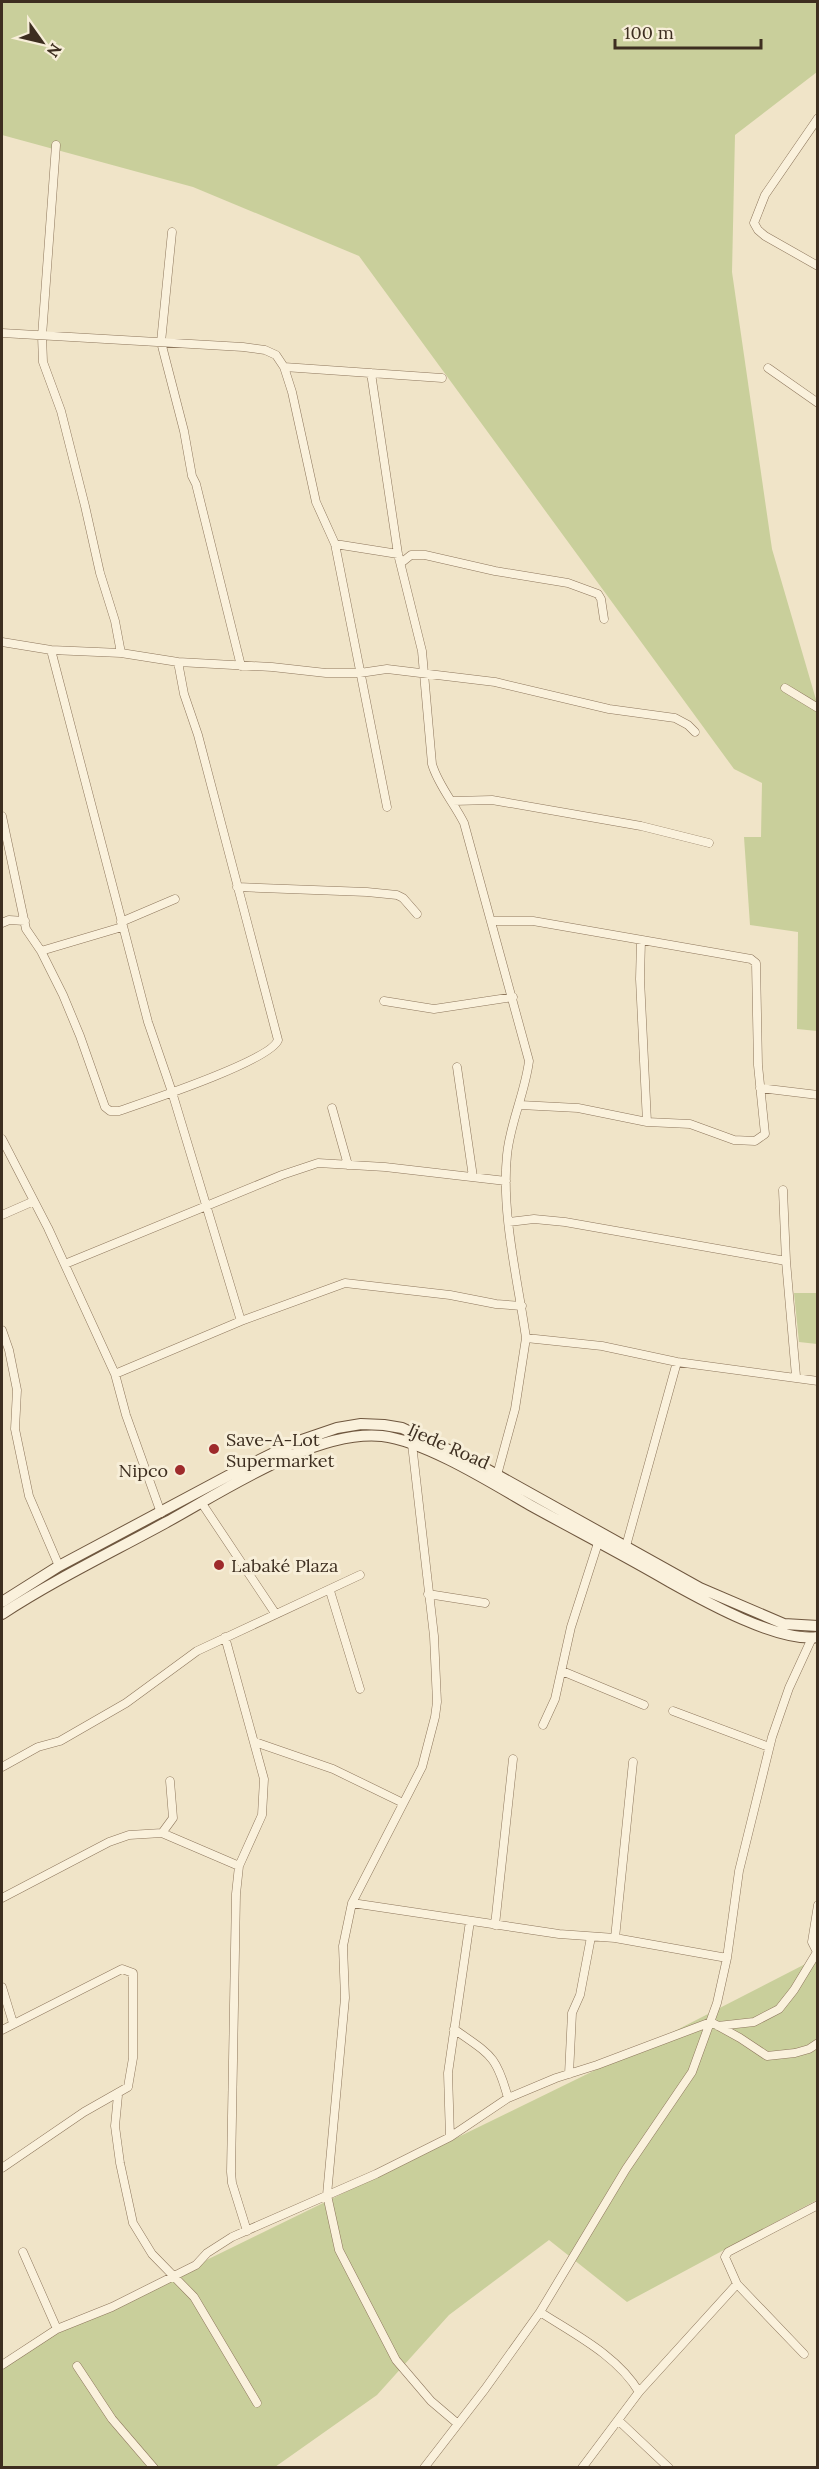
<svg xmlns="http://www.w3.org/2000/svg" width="819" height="2469" viewBox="0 0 819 2469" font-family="Lora,serif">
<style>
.green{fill:#c9cf9b}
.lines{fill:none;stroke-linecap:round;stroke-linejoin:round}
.minor-casing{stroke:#8d765c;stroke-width:9}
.secondary-casing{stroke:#6f573f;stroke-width:12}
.minor{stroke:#faf1dc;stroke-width:8}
.secondary{stroke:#faf1dc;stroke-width:10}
.poi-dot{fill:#9e2a2b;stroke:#f7eed8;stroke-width:2}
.labels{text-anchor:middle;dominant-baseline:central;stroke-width:6;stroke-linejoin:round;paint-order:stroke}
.poi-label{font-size:18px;fill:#3d2e20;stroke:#f7eed8;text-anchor:start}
.street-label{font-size:18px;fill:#3d2e20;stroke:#f7eed8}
</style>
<rect width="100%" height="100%" fill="#f0e4c8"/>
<!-- green -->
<path class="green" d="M2 2H817V72L735 135 732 272 772 549 817 703V1031L797 1029 798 932 750 925 744 837H761L762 783 734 769 359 256 193 187 2 135Z
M794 1293H817V1344L799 1342Z
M817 1958V2200L627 2302 549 2240 449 2315 377 2395 275 2467 2 2468V2360L667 2035Z"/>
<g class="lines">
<!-- minor casing -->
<g class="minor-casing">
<path id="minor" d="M818 118 765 195 754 223 758 230 765 236 818 266
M56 145 42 336 43 362 61 411 85 506 100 573 115 621 121 653
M172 232 161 342 184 431 192 476 196 484 241 666
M2 333 243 347 265 350 276 355 284 367 292 392 316 502 335 544 387 807
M284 367 442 378
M768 368 818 403
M371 373 398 554 422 651 432 764C438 785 454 803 464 823L529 1061C525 1093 510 1123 507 1155 501 1213 518 1281 526 1338
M335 544 398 554
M401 563 411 555H425L495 571 568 583 598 594 601 599 604 619
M2 642 51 650 121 653 178 662 272 667 326 673H360L387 669 495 682 609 709 675 718 688 725 695 732
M51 650 148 1022 172 1092 241 1321
M785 688 818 708
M453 801 492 800 641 826 709 843
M2 816 26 929 41 951 63 995 80 1036 105 1107 110 1111H119C145 1102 270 1061 278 1040L198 735 184 694 178 662
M237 887 367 892 397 895 403 898 417 914
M492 921H533L751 959 756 963 758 1065 765 1134 755 1141 734 1140 690 1124 647 1122 578 1108 520 1105
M121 922 175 899
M2 923 9 920 25 921
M641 940 640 979 647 1122
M41 951 122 927
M384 1001 434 1009 513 997
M457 1067 473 1177
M760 1088 818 1095
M332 1108 348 1165
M2 1139 48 1228 115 1374 126 1415 161 1513
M783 1190 786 1261 796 1376
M2 1215 34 1201
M509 1222 534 1219 565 1222 786 1261
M65 1264 282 1175 318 1163 385 1167 506 1181
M2 1330 9 1350 17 1390 15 1429 29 1496 59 1566
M115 1374 241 1321 345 1283 450 1295 496 1304 522 1306
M412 1444 434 1636 437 1702 435 1717 422 1767 352 1903 343 1946 345 1998 327 2195 339 2250 396 2360 431 2401 458 2424
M497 1475 515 1409 526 1338 602 1346 677 1362 818 1381
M201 1502 275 1613
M626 1546 677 1362
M330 1591 360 1689
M428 1594 485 1603
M225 1637 264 1779 262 1815 239 1866 236 1894 231 2172 232 2183 247 2231
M562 1671 644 1705
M673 1711 769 1747
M543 1725 555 1699 571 1627 598 1543
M255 1742 333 1769 403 1803
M2 1767 38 1747 60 1741 126 1703 197 1651 360 1575
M162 1833 173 1818 170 1781
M2 1898 109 1842 129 1835 162 1833 239 1866
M352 1903 559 1934 615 1938 727 1958
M495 1925 513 1759
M615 1938 633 1762
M817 1952 812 1942 818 1905
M2 1987 13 2023
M718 2026 754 2022 779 2009 794 1990 817 1952
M454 2029C490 2055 496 2054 508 2098
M2 2030 122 1969 133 1973V2058L128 2087 84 2112 2 2168
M569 2074 572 2013 580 1995 591 1937
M118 2095 115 2126 120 2163 133 2223 152 2254 194 2297 257 2403
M450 2137 448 2073 470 1921
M23 2252 57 2329
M540 2312C574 2334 618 2356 639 2392L582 2468
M804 2354 737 2284 725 2257 728 2252 818 2205
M2 2365 57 2329 112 2307 196 2265 207 2253 232 2237 376 2174 450 2137 508 2098 556 2078 597 2065 711 2022 740 2038 767 2056 795 2053 809 2049 818 2043
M77 2366 112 2419 154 2468
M639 2392 737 2284
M618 2420 669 2468
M424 2468 485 2389 540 2312 626 2169 692 2072 717 2003 727 1958 739 1871 772 1737 789 1688 812 1638"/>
</g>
<!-- secondary casing -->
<g class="secondary-casing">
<path id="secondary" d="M2 1602 59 1566 239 1470 296 1442 337 1428 361 1424 384 1425 402 1428 472 1461 700 1588 784 1624 818 1626
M2 1614C54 1580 110 1553 165 1523 222 1492 315 1429 382 1436 425 1441 492 1483 530 1505 577 1531 624 1555 670 1582 704 1601 779 1643 818 1637"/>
</g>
<!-- minor -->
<use href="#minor" class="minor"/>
<!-- secondary -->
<use href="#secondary" class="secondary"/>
</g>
<!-- markers -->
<g class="poi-dot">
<circle cx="214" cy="1449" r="6"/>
<circle cx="180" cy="1470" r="6"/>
<circle cx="219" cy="1565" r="6"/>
</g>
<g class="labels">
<!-- poi labels -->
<g class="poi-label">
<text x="226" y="1439">Save-A-Lot<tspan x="226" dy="21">Supermarket</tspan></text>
<text x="168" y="1470" text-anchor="end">Nipco</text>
<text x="231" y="1565">Labaké Plaza</text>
</g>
<!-- street labels -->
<g class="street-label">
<text transform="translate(449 1446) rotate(24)">Ijede Road</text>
</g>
</g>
<!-- border -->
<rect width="819" height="2469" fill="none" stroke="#3d2e20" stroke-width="6"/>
<!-- north arrow -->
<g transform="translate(42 42) rotate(124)" stroke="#f7eed8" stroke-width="4.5" paint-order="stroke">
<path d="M0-4.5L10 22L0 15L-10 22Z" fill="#3d2e20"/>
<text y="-9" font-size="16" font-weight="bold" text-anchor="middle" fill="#3d2e20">N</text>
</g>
<!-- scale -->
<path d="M615 39v9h146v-9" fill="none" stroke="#3d2e20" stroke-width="3"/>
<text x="624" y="39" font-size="18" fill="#3d2e20" stroke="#f7eed8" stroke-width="4.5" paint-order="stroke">100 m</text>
</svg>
